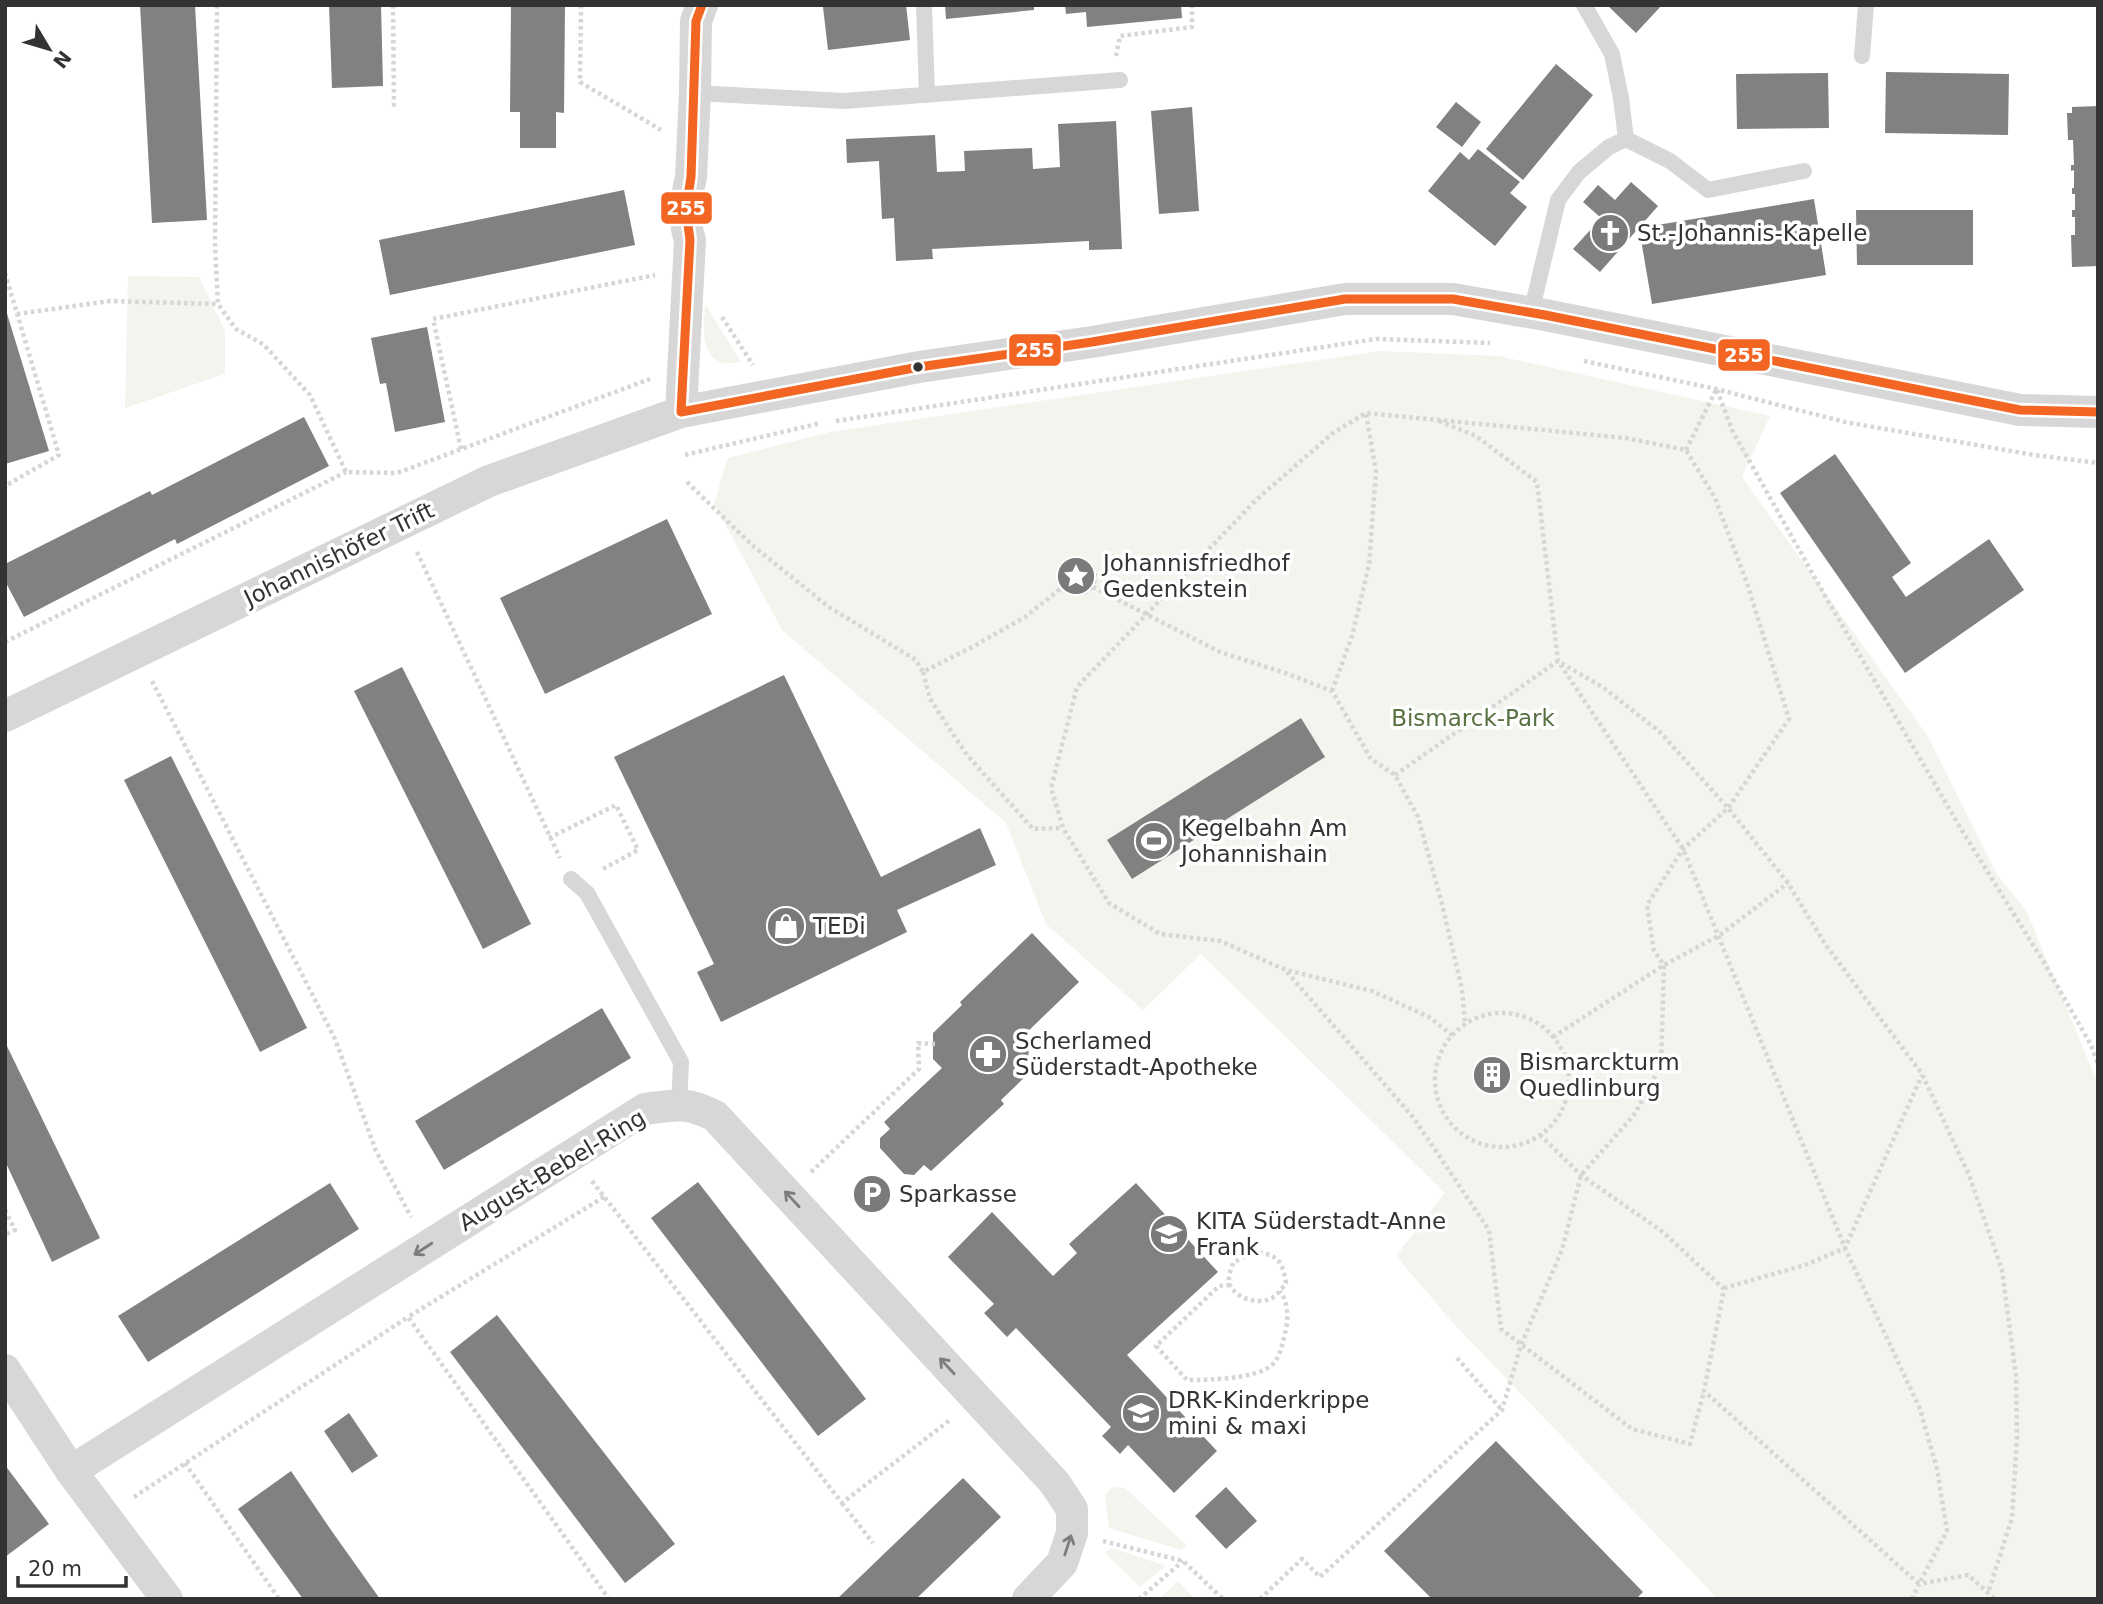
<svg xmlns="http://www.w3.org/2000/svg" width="2103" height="1604" viewBox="0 0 2103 1604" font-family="'DejaVu Sans',sans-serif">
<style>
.green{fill:#f1f5ed}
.building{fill:#818181}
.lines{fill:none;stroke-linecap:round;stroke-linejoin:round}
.path{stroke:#d6d6d6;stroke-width:4.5;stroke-dasharray:3.5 3.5;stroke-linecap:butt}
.service{stroke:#d7d7d7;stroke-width:16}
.minor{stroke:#d7d7d7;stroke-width:32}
.bus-1-casing{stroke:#fff;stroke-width:14}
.bus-1{stroke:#f26522;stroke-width:9}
.oneway{stroke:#7d7d7d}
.bus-dot{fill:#333;stroke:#fff;stroke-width:2.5}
.labels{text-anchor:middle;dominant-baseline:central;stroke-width:7;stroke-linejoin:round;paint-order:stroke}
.poi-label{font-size:23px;fill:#333;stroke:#fff;text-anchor:start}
.street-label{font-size:23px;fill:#333;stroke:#fff}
.park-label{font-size:23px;fill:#56703f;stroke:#fff}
.line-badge{stroke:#fff;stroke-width:2.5}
.badge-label{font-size:19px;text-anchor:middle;font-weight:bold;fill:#fff}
</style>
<rect width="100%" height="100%" fill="#fff"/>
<!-- green -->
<path class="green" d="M128 276 199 277 225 331V374L125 408Z
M705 304 741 362C736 362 729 364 724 363 699 358 704 323 705 304Z
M1380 351 1499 356 1770 416 1742 477 1927 735 1997 874 2027 912 2098 1084V1599H1718L1453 1323 1396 1256 1445 1193 1201 954 1143 1010 1046 924 1006 823 782 630 714 503 728 458 830 432Z
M1113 1487 1125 1488 1186 1545 1182 1550 1109 1528 1105 1494Z
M1112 1548 1166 1566 1140 1587 1105 1553Z
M1178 1581 1195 1599H1158H1159Z"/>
<!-- building -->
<path class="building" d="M140 5H195L207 220 152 223Z
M329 5H381L383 86 332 88Z
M511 5H565L564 113 556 112V148H520V112H510Z
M841 5H906L910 40 828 50 823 7Z
M945 5H1034V10L946 19Z
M1065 5H1181L1182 18 1087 27 1086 12 1066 14Z
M1607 5H1662L1636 33Z
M1556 64 1593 95 1523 180 1486 149Z
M1886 72 2009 74 2008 135 1885 133Z
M1828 73 1829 128 1737 129 1736 74Z
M1456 102 1481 122 1462 147 1436 127Z
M2098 106V266L2072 267 2071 235H2075V217H2072V210H2075V194H2072V188H2074V170L2071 171V165H2074L2073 140H2068L2067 113H2072V107Z
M1192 107 1199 211 1159 214 1151 111Z
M1116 121 1122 249 1089 250V241L932 249 933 259 896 261 894 218 882 219 879 161 847 163 846 139 935 135 937 172 965 171 964 151 1032 148 1033 169 1060 167 1058 124Z
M1478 149 1520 182 1510 193 1527 207 1495 246 1428 191 1460 152 1469 160Z
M1631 182 1658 206 1600 272 1573 249 1601 218 1583 202 1598 185 1615 200Z
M624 190 635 245 390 295 379 240Z
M1814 199 1826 275 1652 304 1639 228Z
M1856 210H1973V265H1857Z
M5 307 49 451 5 464Z
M427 327 445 422 395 432 386 383 380 384 371 338Z
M304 417 329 466 177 544 175 539 24 617 5 581V564L150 491 152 495Z
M1835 454 1911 563 1892 577 1906 597 1989 539 2024 590 1905 673 1780 493Z
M667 519 712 614 545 694 500 598Z
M402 667 531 924 483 949 354 691Z
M784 675 881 877 980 828 996 865 897 910 907 932 721 1022 697 972 714 964 614 757Z
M1301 718 1325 757 1132 879 1107 840Z
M171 756 307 1028 260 1052 124 780Z
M1032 933 1079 982 1021 1038 1029 1046 1027 1075 1001 1100 1004 1104 931 1171 924 1165 914 1175 904 1174 880 1148V1138L890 1129 884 1122 942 1068 933 1059V1033L962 1005 960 1002Z
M602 1008 631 1058 444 1170 415 1121Z
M5 1042 100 1238 52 1262 5 1161Z
M1480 1075a12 12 0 1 1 24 0a12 12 0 1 1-24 0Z
M698 1182 866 1399 818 1436 651 1218Z
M330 1183 359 1229 148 1362 118 1316Z
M1136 1183 1218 1272 1127 1355 1217 1451 1174 1493 1128 1445 1120 1454 1102 1436 1111 1427 1016 1328 1007 1337 984 1313 994 1304 948 1257 992 1212 1053 1276 1077 1253 1069 1244Z
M497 1315 675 1544 625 1583 450 1352Z
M349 1413 378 1456 352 1473 324 1431Z
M1496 1441 1643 1592 1636 1599H1432L1384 1551Z
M5 1465 49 1524 5 1557Z
M291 1471 331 1530 380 1599H303L238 1509Z
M963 1478 1001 1517 973 1544 916 1599H837Z
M1226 1487 1257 1521 1226 1549 1195 1516Z"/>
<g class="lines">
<!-- path -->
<path class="path" d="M217 5 215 246 218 304 236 329 263 344 310 395 346 472 397 473 650 379
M393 5 394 108
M581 5 580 82 661 130
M1116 56 1120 36 1192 27V5
M5 273 59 455 5 486
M17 314 110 301 218 304
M722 317 753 365
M1584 361 1716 389 1845 422 2034 455 2098 463
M1717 390 1732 430 1828 601 1961 829 2043 961 2091 1045 2098 1064
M836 421 1376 339 1490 343
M1439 421 1476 436 1537 482 1558 661 1683 849 1845 1248 1920 1409 1937 1469 1947 1531 1919 1584 1704 1391 1724 1289 1663 1232 1581 1175 1540 1135
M461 449 433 319 655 275
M1686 450 1717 388
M685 455 821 423
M687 482 753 546 829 607 916 660 923 672 974 646 1025 617 1064 586
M417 552 560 858
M1061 577a17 17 0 1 1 34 0a17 17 0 1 1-34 0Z
M1093 587 1220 652 1285 673 1332 691 1371 759 1395 775 1418 817 1442 904 1462 989 1465 1023
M5 642 346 472
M923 672 930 699 967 755 1033 829 1063 828
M152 681 335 1039 376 1151 411 1217
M1332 691 1352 636 1369 565 1376 472 1366 413
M1395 775 1558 661 1604 688 1660 732 1728 808 1788 883 1825 944 1922 1074 1969 1175 2002 1270 2016 1376 2017 1438 2012 1518 1988 1593
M549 838 616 805 638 850 601 870
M1287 972 1413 1117 1489 1230 1501 1329 1632 1429 1690 1444 1704 1391
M1435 1080a67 67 0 1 1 134 0a67 67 0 1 1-134 0Z
M1553 1037 1664 965 1720 935 1788 883
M811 1172 919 1069 918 1043 935 1044
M592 1181 842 1503 950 1420
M604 1197 408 1317 609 1599
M5 1210 15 1230 5 1235
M1252 1252C1276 1254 1282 1258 1286 1283 1283 1287 1279 1293 1275 1296 1262 1306 1237 1300 1230 1285 1227 1278 1231 1270 1233 1263Z
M1230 1285 1219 1286 1156 1346 1187 1380C1209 1380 1258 1379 1273 1364 1281 1355 1282 1344 1285 1333 1289 1321 1288 1301 1280 1291
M1724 1288 1805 1265 1845 1248 1922 1075
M1457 1358 1501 1409
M185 1463 279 1599
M134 1497 408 1317
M842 1503 873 1543
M1103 1541 1183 1561 1223 1599
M1139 1599 1183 1561
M1260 1599 1302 1559 1320 1577 1502 1410 1521 1345 1562 1250 1581 1175 1634 1115 1661 1066 1664 965 1654 951 1647 905 1683 849 1728 808 1789 719 1748 586 1715 498 1686 450 1626 438 1366 413 1333 433 1256 500 1077 687 1051 788 1063 828 1109 903 1160 934 1220 941 1286 970 1372 991 1429 1017 1452 1035
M1912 1599 1919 1584 1968 1575 1995 1599"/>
<!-- service -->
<path class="service" d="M924 5 927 95
M1584 5 1612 54 1621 98 1626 139
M1862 56 1866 5
M695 93 844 101 1120 80
M1626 139 1670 161 1708 190 1804 171
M1531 313 1558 200 1579 172 1609 147 1626 139
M571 879 587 893 681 1062 679 1104"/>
<!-- minor -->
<path class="minor" d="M681 412 690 240C683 221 686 197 691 177L695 93 696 21 702 5
M5 716 489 481 681 412 919 367 1092 342 1345 299H1453L1545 315 2020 410 2098 412
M5 1370 71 1471 167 1599
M71 1471 645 1109C677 1105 685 1101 715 1116L1054 1482 1072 1509V1533L1062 1563 1028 1599"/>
<!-- bus-1 casing -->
<g class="bus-1-casing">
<path id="bus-1" d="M681 412 919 367 1092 342 1345 299H1453L1545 315 2020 410 2098 412
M681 412 690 240 686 209 691 177 696 21 702 5"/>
</g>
<!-- bus-1 -->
<use href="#bus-1" class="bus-1"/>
</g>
<!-- one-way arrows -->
<defs><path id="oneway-shaft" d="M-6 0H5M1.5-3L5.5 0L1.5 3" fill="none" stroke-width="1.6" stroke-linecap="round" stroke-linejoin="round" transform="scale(1.75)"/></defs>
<g class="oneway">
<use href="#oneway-shaft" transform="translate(792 1199) rotate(-133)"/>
<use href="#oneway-shaft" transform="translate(423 1249) rotate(147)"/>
<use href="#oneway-shaft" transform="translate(947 1366) rotate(-133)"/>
<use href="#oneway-shaft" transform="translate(1068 1545) rotate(-72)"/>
</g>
<!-- icons -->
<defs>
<g id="church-disc" transform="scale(2.0125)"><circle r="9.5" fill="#7a7a7a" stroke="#fff"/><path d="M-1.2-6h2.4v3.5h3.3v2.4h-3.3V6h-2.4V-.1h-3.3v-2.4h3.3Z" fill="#fff"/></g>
<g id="sight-disc" transform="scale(2.0125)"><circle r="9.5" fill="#7a7a7a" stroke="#fff"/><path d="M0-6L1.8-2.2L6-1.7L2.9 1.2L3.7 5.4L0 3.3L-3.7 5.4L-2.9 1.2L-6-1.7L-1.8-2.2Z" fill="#fff"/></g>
<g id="stadium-disc" transform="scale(2.0125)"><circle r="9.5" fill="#7a7a7a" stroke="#fff"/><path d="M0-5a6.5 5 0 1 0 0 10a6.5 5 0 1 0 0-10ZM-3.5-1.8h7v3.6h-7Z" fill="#fff"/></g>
<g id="shop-disc" transform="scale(2.0125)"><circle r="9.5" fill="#7a7a7a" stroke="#fff"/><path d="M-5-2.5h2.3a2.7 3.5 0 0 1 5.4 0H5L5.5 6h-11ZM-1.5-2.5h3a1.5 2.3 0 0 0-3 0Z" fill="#fff"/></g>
<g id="pharmacy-disc" transform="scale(2.0125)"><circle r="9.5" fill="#7a7a7a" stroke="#fff"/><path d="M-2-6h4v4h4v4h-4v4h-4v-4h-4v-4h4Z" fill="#fff"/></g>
<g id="building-disc" transform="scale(2.0125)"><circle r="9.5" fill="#7a7a7a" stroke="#fff"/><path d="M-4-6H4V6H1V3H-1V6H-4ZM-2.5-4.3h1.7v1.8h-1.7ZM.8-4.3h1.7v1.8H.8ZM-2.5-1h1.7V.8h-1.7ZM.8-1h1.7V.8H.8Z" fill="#fff"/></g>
<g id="parking-disc" transform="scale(2.0125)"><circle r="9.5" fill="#7a7a7a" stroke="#fff"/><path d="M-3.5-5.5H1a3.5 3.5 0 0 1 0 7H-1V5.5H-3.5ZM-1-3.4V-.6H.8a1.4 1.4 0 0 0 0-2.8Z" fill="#fff"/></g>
<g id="school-disc" transform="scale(2.0125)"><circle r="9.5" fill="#7a7a7a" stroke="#fff"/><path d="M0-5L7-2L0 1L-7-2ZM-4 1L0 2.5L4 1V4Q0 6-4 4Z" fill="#fff"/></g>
</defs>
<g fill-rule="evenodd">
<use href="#church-disc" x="1610" y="233"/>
<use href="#sight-disc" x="1076" y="576"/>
<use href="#stadium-disc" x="1154" y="841"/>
<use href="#shop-disc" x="786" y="926"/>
<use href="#pharmacy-disc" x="988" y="1054"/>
<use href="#building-disc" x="1492" y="1075"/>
<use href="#parking-disc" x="872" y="1194"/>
<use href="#school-disc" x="1169" y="1234"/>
<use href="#school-disc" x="1141" y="1413"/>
</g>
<!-- markers -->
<circle class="bus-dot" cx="918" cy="367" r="6"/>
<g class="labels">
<!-- poi labels -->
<g class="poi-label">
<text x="1637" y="233">St.-Johannis-Kapelle</text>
<text x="1103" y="563">Johannisfriedhof<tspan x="1103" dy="26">Gedenkstein</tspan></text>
<text x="1181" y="828">Kegelbahn Am<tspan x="1181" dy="26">Johannishain</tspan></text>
<text x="813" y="926">TEDi</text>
<text x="1015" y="1041">Scherlamed<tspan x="1015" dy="26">Süderstadt-Apotheke</tspan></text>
<text x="1519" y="1062">Bismarckturm<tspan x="1519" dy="26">Quedlinburg</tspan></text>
<text x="899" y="1194">Sparkasse</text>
<text x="1196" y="1221">KITA Süderstadt-Anne<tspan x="1196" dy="26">Frank</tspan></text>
<text x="1168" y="1400">DRK-Kinderkrippe<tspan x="1168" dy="26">mini &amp; maxi</tspan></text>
</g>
<!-- street labels -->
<g class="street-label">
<text transform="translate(339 554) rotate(-26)">Johannishöfer Trift</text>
<text transform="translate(552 1170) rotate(-31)">August-Bebel-Ring</text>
</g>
<!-- park labels -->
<g class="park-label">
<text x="1473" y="718">Bismarck-Park</text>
</g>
</g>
<g class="line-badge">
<rect x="660" y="191" width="53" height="34" rx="7" fill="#f26522"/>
<rect x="1008" y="333" width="54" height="34" rx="7" fill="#f26522"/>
<rect x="1717" y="338" width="54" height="34" rx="7" fill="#f26522"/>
</g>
<g class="badge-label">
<text x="686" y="215">255</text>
<text x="1035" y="357">255</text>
<text x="1744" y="362">255</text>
</g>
<!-- border -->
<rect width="2103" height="1604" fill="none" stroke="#333333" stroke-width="14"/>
<!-- north arrow -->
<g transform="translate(49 49) rotate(128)" stroke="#ffffff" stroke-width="5" paint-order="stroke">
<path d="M0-5L12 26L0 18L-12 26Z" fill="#333333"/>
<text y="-10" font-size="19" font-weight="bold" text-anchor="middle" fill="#333333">N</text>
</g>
<!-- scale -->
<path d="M18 1576v10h108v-10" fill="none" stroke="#333333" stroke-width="3.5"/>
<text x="28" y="1576" font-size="21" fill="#333333" stroke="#ffffff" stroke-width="5" paint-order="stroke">20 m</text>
</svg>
